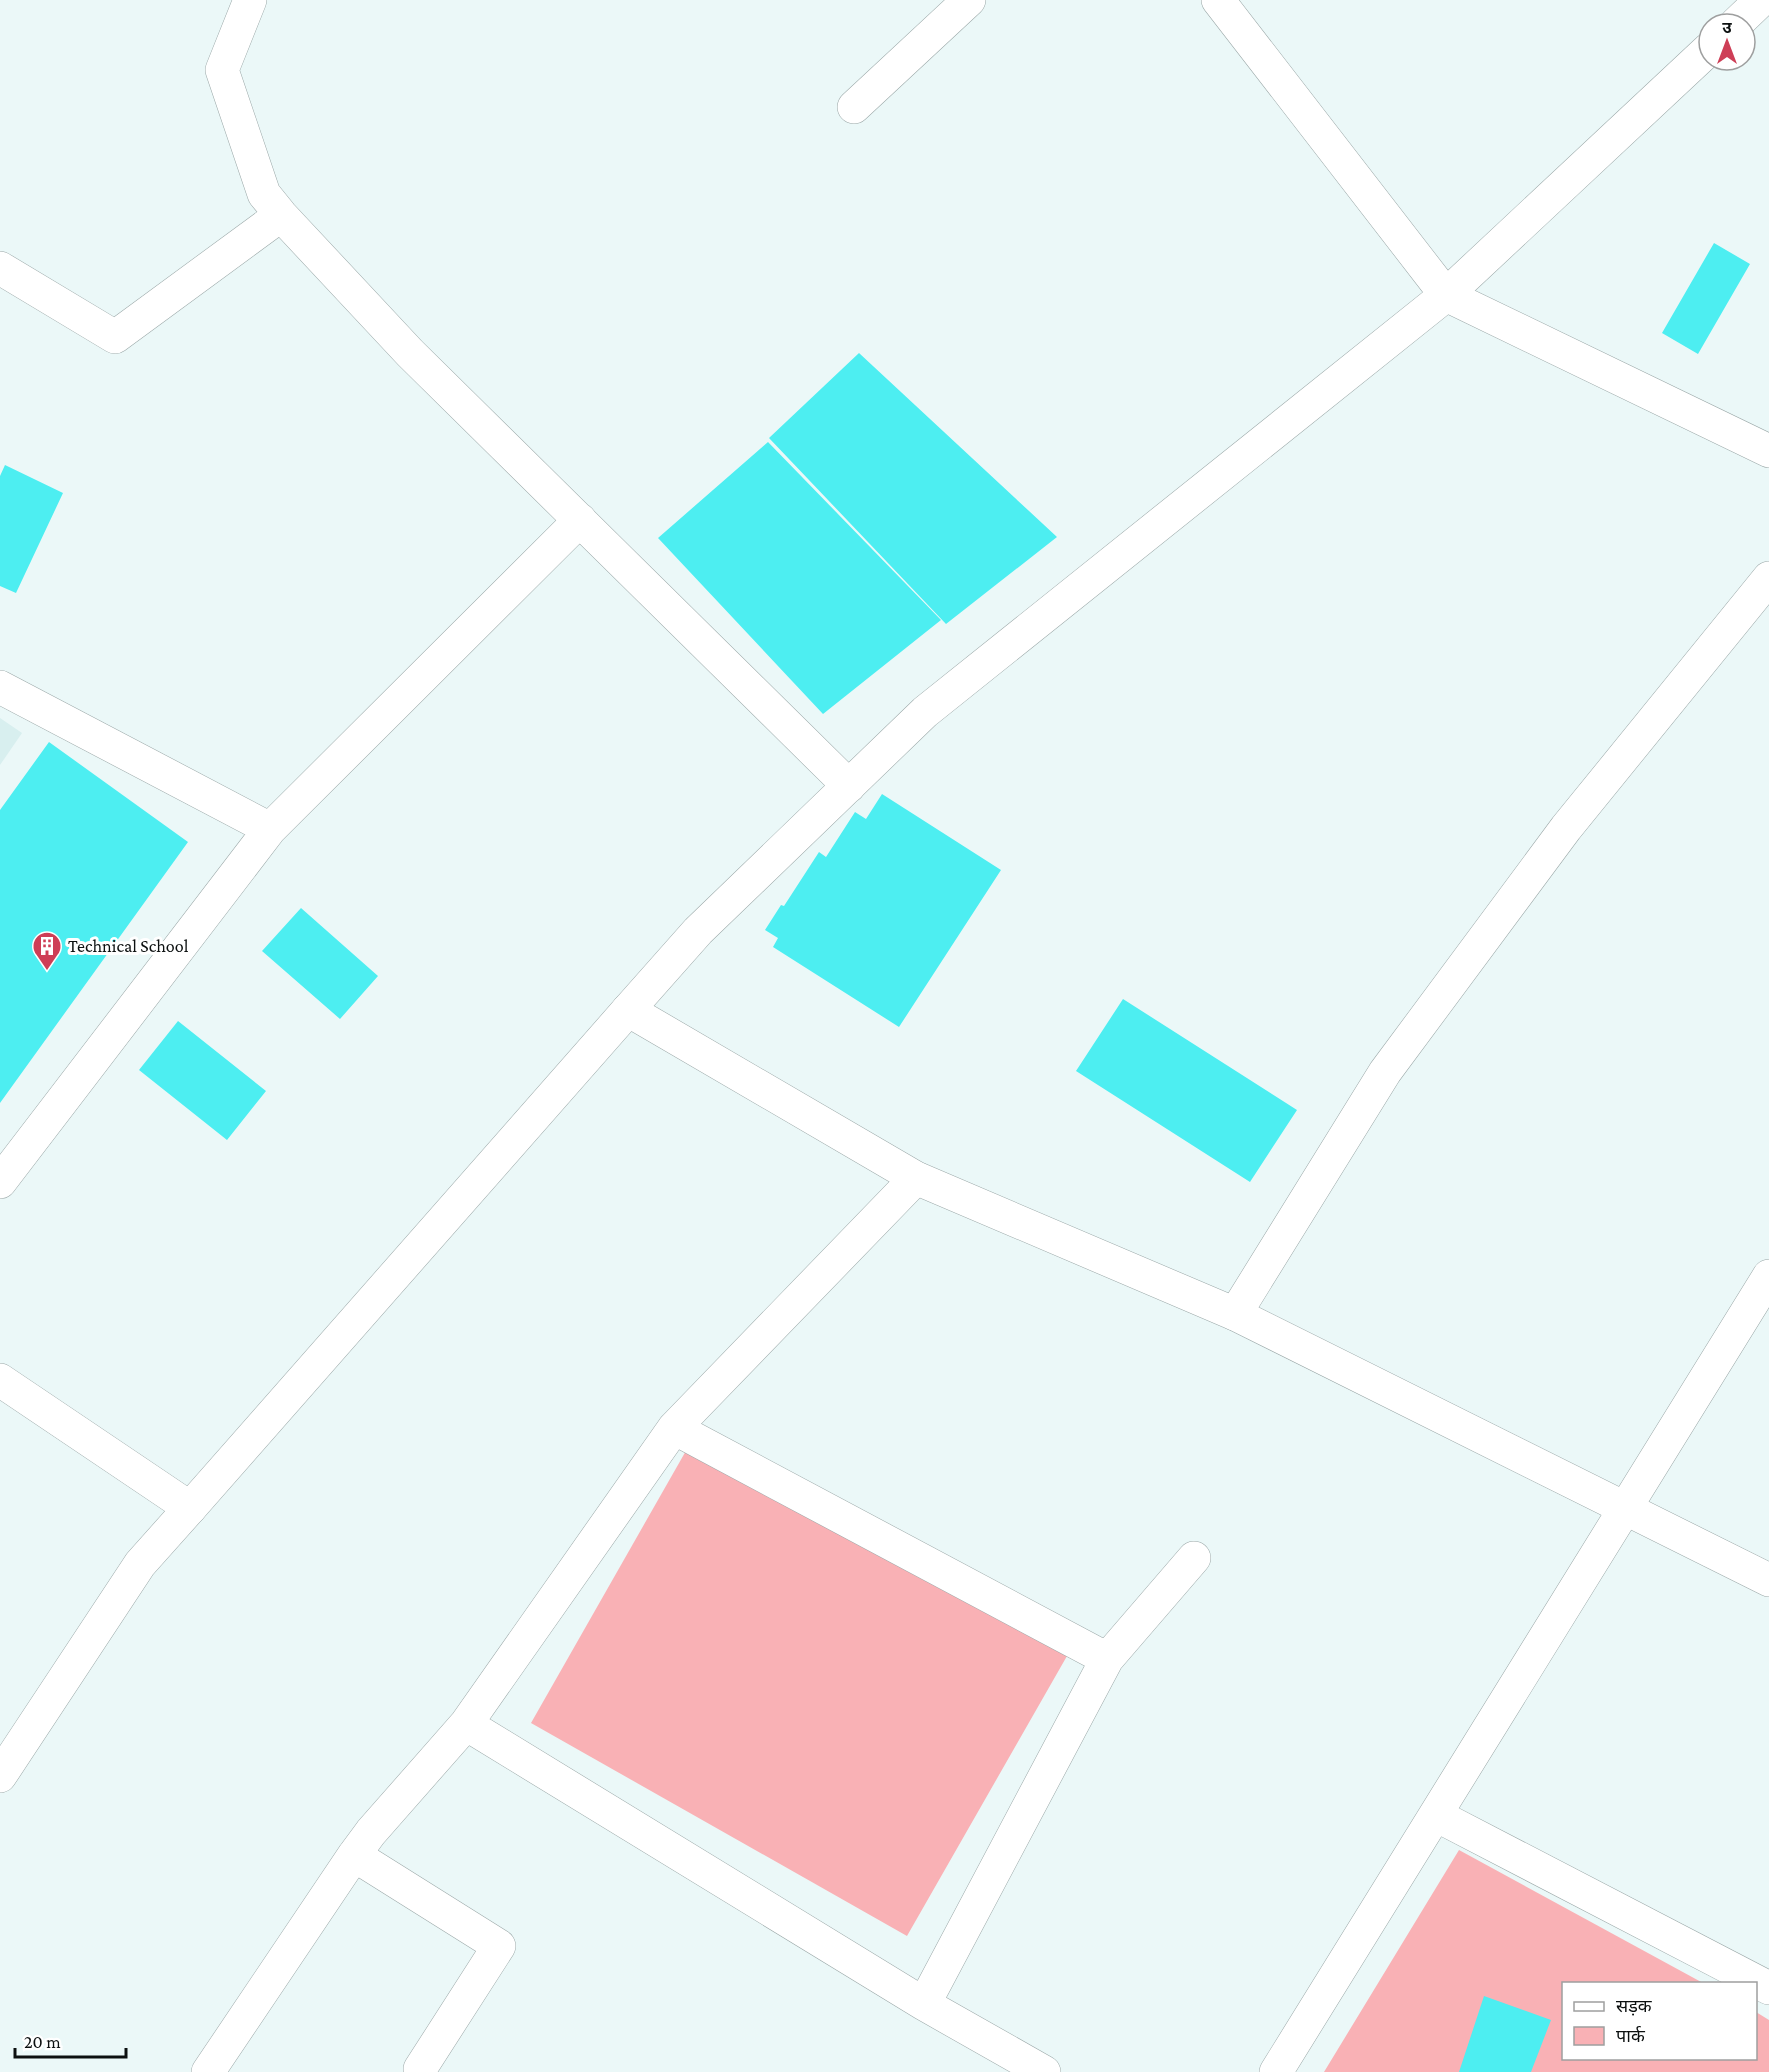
<svg xmlns="http://www.w3.org/2000/svg" width="1769" height="2072" viewBox="0 0 1769 2072" font-family="'Crimson Pro','Noto Sans Devanagari',serif">
<style>
.built{fill:#d8efef}
.green{fill:#f9b1b5}
.building{fill:#4deef1}
.lines{fill:none;stroke-linecap:round;stroke-linejoin:round}
.street-casing{stroke:#9ba8a8;stroke-width:34}
.secondary-casing{stroke:#9ba8a8;stroke-width:34}
.street{stroke:#fff;stroke-width:33}
.secondary{stroke:#fff;stroke-width:33}
.labels{text-anchor:middle;dominant-baseline:central;stroke-width:6;stroke-linejoin:round;paint-order:stroke}
.poi-label{font-size:18px;fill:#0c1010;stroke:#fff;text-anchor:start}
</style>
<rect width="100%" height="100%" fill="#ebf8f8"/>
<!-- built -->
<path class="built" d="M0 718 22 733 0 765Z"/>
<!-- green -->
<path class="green" d="M691 1442 1067 1656 907 1936 531 1723Z
M1459 1850 1703 1983 1564 1984V2058H1756V2012L1769 2020V2072H1324Z"/>
<!-- building -->
<path class="building" d="M1714 243 1750 264 1698 354 1662 333Z
M859 353 1057 537 946 624 769 438Z
M768 442 941 620 823 714 658 538Z
M5 465 63 493 16 593 0 586V476Z
M49 742 188 842 0 1103V810Z
M882 794 1001 870 899 1027 773 947 778 938 765 930 781 905 784 906 819 852 826 857 855 812 866 819Z
M301 908 378 976 340 1019 262 951Z
M1123 999 1297 1110 1250 1182 1076 1071Z
M178 1021 266 1091 227 1140 139 1070Z
M1484 1996 1551 2020 1531 2072H1459Z"/>
<g class="lines">
<!-- street casing -->
<g class="street-casing">
<path id="street" d="M250 0 222 70 264 194 281 215 410 353 849 786
M1218 0 1446 295 1769 451
M1736 24 1761 0
M854 107 969 0
M0 268 115 337 281 215
M0 687 270 829
M628 1010 698 931 925 712 1446 295 1709 49
M0 1182 270 829 580 520
M1235 1314 1385 1072 1566 828 1769 578
M674 1428 1107 1659
M466 1724 924 2004 1044 2072
M0 1776 140 1564 190 1508
M1436 1815 1769 1988
M354 1855 499 1946 420 2069
M924 2004 1107 1659 1194 1558
M208 2072 354 1855 371 1832 466 1724 674 1428 916 1178
M1276 2072 1769 1276"/>
</g>
<!-- secondary casing -->
<g class="secondary-casing">
<path id="secondary" d="M0 1380 190 1508 628 1010 916 1178 1235 1314 1769 1580"/>
</g>
<!-- street -->
<use href="#street" class="street"/>
<!-- secondary -->
<use href="#secondary" class="secondary"/>
</g>
<!-- icons -->
<defs>
<g id="building-pin" transform="scale(1.5)"><path d="M0 17L-7.5 6A9.5 9.5 0 1 1 7.5 6Z" fill="#ce3e56" stroke="#fff"/><path d="M-4-6H4V6H1V3H-1V6H-4ZM-2.5-4.3h1.7v1.8h-1.7ZM.8-4.3h1.7v1.8H.8ZM-2.5-1h1.7V.8h-1.7ZM.8-1h1.7V.8H.8Z" fill="#fff"/></g>
</defs>
<g fill-rule="evenodd">
<use href="#building-pin" x="47" y="946"/>
</g>
<g class="labels">
<!-- poi labels -->
<g class="poi-label">
<text x="68" y="946">Technical School</text>
</g>
</g>
<!-- legend -->
<rect x="1562" y="1982" width="195" height="78" fill="#ffffff" stroke="#9e9f9f" stroke-width="1.5"/>
<rect x="1574" y="2002" width="30" height="9" fill="#ffffff" stroke="#9e9f9f" stroke-width="1.5"/>
<text x="1616" y="2012" font-size="18" fill="#0c1010">सड़क</text>
<rect x="1574" y="2027" width="30" height="18" fill="#f9b1b5" stroke="#9e9f9f" stroke-width="1.5"/>
<text x="1616" y="2042" font-size="18" fill="#0c1010">पार्क</text>
<!-- north arrow -->
<g transform="translate(1727 42)"><circle r="28" fill="#ffffff" stroke="#9e9f9f" stroke-width="1.5"/>
<path d="M0-4.5L10 22L0 15L-10 22Z" fill="#ce3e56"/>
<text y="-9" font-size="16" font-weight="bold" text-anchor="middle" fill="#0c1010">उ</text>
</g>
<!-- scale -->
<path d="M15 2048v9h111v-9" fill="none" stroke="#0c1010" stroke-width="3"/>
<text x="24" y="2048" font-size="18" fill="#0c1010" stroke="#ffffff" stroke-width="4.5" paint-order="stroke">20 m</text>
</svg>
